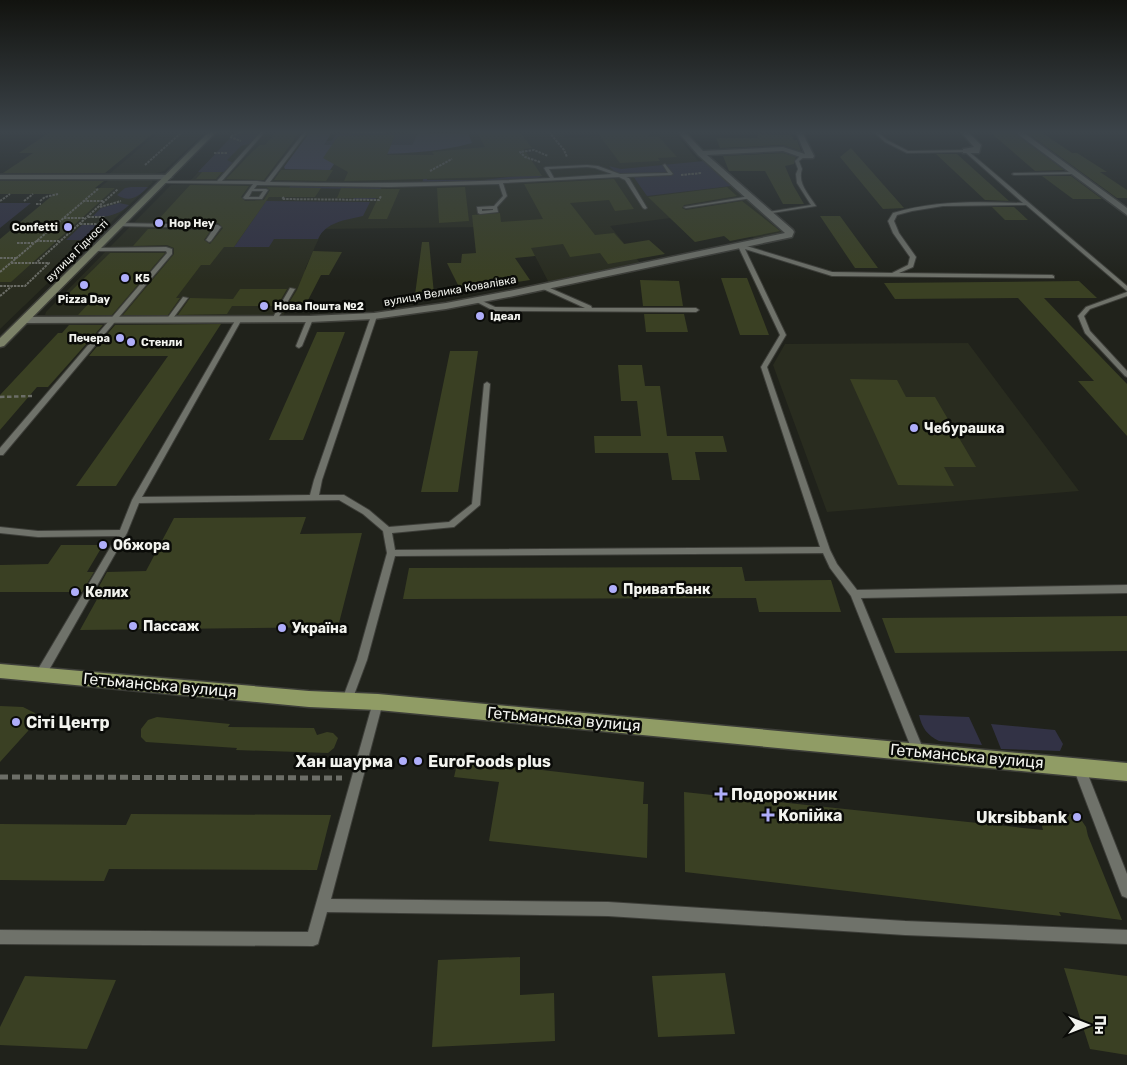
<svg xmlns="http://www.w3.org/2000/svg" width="1127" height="1065" viewBox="0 0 1127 1065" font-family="Rubik,sans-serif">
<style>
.built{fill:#292c1f}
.green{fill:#323245;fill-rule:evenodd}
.forest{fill:#43435f}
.building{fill:#3a4023}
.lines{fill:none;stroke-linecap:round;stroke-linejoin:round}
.service-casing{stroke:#3d3e39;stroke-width:2}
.minor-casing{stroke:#3d3e39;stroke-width:3}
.tertiary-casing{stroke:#3d3e39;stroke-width:3}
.secondary-casing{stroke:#3d3e39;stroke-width:3}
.trunk-casing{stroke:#3d3e39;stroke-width:3}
.path-far2{stroke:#6c6e67;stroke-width:2;stroke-dasharray:2.5 1;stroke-linecap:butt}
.path-far1{stroke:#6c6e67;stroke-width:2.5;stroke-dasharray:4.5 2.5;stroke-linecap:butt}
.path{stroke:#6c6e67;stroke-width:5;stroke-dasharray:8 4;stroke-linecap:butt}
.service{fill:#6f726a;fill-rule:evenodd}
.minor{fill:#6f726a;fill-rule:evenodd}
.tertiary{fill:#6f726a;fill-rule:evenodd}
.secondary{fill:#7c8268;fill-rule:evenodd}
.trunk{fill:#909c65;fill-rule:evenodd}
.poi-dot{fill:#afaefa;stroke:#0a0b08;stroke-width:2}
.labels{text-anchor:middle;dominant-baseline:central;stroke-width:5;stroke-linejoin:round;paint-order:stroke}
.far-poi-label{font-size:11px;font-weight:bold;fill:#f2f3ee;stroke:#0a0b08;text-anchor:start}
.far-street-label{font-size:11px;fill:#f2f3ee;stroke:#0a0b08}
.poi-label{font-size:14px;font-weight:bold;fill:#f2f3ee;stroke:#0a0b08;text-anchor:start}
.near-street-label{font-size:16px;fill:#f2f3ee;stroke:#0a0b08}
.near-poi-label{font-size:16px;font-weight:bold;fill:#f2f3ee;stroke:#0a0b08;text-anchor:start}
</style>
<rect width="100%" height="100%" fill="#20221b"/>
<!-- built -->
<path class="built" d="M159 132H205L164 171 150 175H108Z
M236 132H332L324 144 412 145 418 132H561L566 138 674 132 699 162 704 161 784 233 757 240 736 225 678 217 610 226 641 264 549 283 535 256 505 258 485 227 323 229 305 269 306 275 283 316 45 315 46 312 171 185 259 184 262 181H190Z
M110 179H146L151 180 153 182 0 329V272Z
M968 343 1079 491 827 512 773 365 785 344Z"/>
<!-- green -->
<path class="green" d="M236 132H260L249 144 241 146 227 160 233 163 224 172H198Z
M408 132H418L412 145H323L326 141H331L337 134H407ZM395 135 393 140H335L338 136Z
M704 161 731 186 647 196 633 176 672 175 671 174 618 175 609 166 621 169Z
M540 173 542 176 537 178 485 183H422L424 177H427V180H484Z
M291 185 382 186 375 200H353L354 198H371L376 189 289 188Z
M131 187H148C138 197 130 203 117 195L125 188Z
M266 201 370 202 363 216C345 220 326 222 318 239H274L269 247H234Z
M0 203H31L0 228Z
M119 203 129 205C119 215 106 218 93 216L101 208Z
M82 225H96L95 227 105 228C91 242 85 240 66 240Z
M919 715 969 717 982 745 939 741C927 735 922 728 919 715Z
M991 724 1055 730 1063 744 1060 751 1001 749Z"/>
<!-- forest -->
<path class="forest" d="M310 132H332L324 145H412L418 132H428L430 134 468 132 472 143C429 155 385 154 341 154L330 170 285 169 284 167Z"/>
<!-- building -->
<path class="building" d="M50 132H155L105 173H3L33 153H19Z
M276 132H300L264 180 226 179 253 151 260 145H265Z
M477 132H520L532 148 524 149 542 176 344 181 348 172 323 158 338 136 395 135 387 155H434L432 152 485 147Z
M597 132H649V137H659L677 157 658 158 660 161 620 163Z
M990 132H1013L1064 170 1035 171Z
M1026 132H1041L1072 153H1077L1107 172H1100L1127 190V198H1117Z
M758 134 791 135 794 140H797L801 151 783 145 720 148 716 138H757Z
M851 148 904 208 883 209 840 157Z
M783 153 796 157 794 164 785 166 793 185 804 204H783L765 171H729L723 156Z
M936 154H957L1009 201 985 200Z
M281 170H333L326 181 274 180Z
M202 172H222L216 179H196Z
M1042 176H1071L1102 199H1073Z
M614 179 634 209 615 211 609 200 570 203 595 235 614 233 624 244 649 240 665 254 608 264 600 253 570 257 563 244 531 248 535 256 515 258 530 280 461 291 447 263H461L462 254 476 253 472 215 500 213 501 222 543 219 524 184Z
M0 181H104L95 188H115L11 282H0V239L54 194H0Z
M190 185 249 186 241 197 245 201 264 200 270 190 266 187H258L321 188 315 197H269L234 247H224L210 265H201L176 298H180L168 315H123L174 254V248L167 245 133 246 148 229 211 230 204 240 210 244 223 228 218 223 156 222Z
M465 187 469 221 439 223 437 188Z
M727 187 737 196 684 205 682 208 686 210 742 201 780 231 730 241 724 236 695 242 648 197Z
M341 188 389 189H400L387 219H368L378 198H337Z
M992 207H1014L1028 220H1005Z
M820 216H840L878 268H855Z
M422 242H429L434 294 415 295Z
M313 251 342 252 329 275H321L305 306H287L297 290Z
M110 253H165L112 315H78L91 301H61Z
M721 278H747L769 335H740Z
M640 280 679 281 683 306H643Z
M1079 281 1097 298H1044L1127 384V436L1078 381H1094L1018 298 895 299 884 283Z
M240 289H287L277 306H232L227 314 178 315 190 298 233 299Z
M644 314H684L688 332H646Z
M221 324 116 486H76L168 356H89L115 325Z
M69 325H103L48 387H37L0 430V395L58 333H62Z
M317 332H345L303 440H269Z
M450 351H478L458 492H421Z
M618 365H642L645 386H660L667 436H723L727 452H695L700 480H672L668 453H595L594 436H641L637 401H621Z
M850 379 897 380 906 397H935L976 467H944L954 486 898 485Z
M306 517 300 534 362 533 338 627 80 630 101 592H96L107 572 146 571 174 518Z
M61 545H103L87 572H94L82 592H0V565L48 564Z
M742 567 745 581 831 580 841 612H759L756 598 403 599 409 568Z
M1127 616V651L895 653 882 618Z
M0 706 23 707 35 713 28 731 0 762Z
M157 717 230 724 228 727 314 728 317 735 327 732 333 733 338 738 334 748 328 753 236 750 237 748 146 742 141 737V729L148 720Z
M458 760 644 782 643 804H648L647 858 489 841 499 782 454 777Z
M684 792 1043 830 1040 819 1054 820 1058 814H1071L1082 821 1086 827 1088 836 1122 920 1059 912 1061 916 685 872Z
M131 814 331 815 317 870 109 869 104 881 0 880V824L126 825Z
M520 957V995L554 993 555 1041 432 1047 438 960Z
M1064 968 1127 976V1055L1090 1049Z
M725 973 735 1034 658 1037 652 976Z
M25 976 116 980 87 1049 0 1045V1027Z"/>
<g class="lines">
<!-- service casing -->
<g class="service-casing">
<path id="service" d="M261 132H265L222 181H257L265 182 304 132 307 133 270 182C364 184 457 183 550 178L544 168 546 167 587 165 598 166 620 174 668 173 663 165 665 164 673 174 671 175 626 177 629 178 647 208 645 209 643 208 625 180 619 177 503 183 507 196 497 207 498 212 480 214 478 213 477 207 494 206 503 196 499 184 389 187 257 185 254 189H266L268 190 262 199H245L243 198 253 184 163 183 161 182 163 181H217ZM587 167 595 168 612 174 554 178 549 169ZM252 191H263L259 197H249ZM482 209H493V210L482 211Z
M341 132H386L384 133Z
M874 132H878L887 140 908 151 967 150 1127 286V291L1026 205 943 206 912 211 897 215 894 221 899 233 916 257 913 267 899 273 1052 275 1054 276V278L832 276 745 249 786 335 767 367 830 550 837 564 857 590 1127 585V593L861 598 924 751 922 755 918 756 914 755 851 596 830 568 823 553 395 556 367 660 351 703 347 705 343 703 342 700 357 660 387 553 383 531 363 514 339 500 139 503 127 533 45 677 41 678 37 677 36 674 37 671 117 536 38 537 0 533V527L38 531 120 530 132 500 236 319 239 317 242 319 142 497 310 495 314 480 371 316 374 314 377 316 322 480 319 495H344L369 510 389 527 449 522 472 504 484 384 487 382 490 384 480 505 454 527 392 533 395 550 820 547 761 367 780 335 738 246 743 245 832 272 892 273 908 265 910 257 893 233 888 221 893 213C936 200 979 202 1023 203L965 152 907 153 885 142Z
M800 156 804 157 799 161 802 169C797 183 809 195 816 206L766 214V213L768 212 811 205 797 183 796 174 798 169 795 161Z
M1076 172 1074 174 1014 175 1012 174 1014 173Z
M750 196H752V198L686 208 684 207Z
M119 223 218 225 221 227 211 241 209 242 206 240 214 228 117 226 116 225Z
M166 247 172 249V254L3 455H0V448L167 253 166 251H95L93 250V248Z
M543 285 591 306 592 308H696L699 310 696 312 494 311 473 300 478 299 495 307 585 308 541 288V286Z
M290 288 295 289 277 320H273L272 319Z
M1127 292V296L1090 309 1084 316 1090 331 1127 371V377L1125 376 1085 333 1078 316 1086 307Z
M183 297 188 298 171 321H167L166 320Z
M310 317 313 319 302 346 299 348 297 347 296 346 307 319Z
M378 697 382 699 383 702 331 899 608 902 905 921 1127 930V944L905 935 608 916 327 912 318 944 313 946 0 944V930L308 932 373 702 374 699Z
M1079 762 1083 763 1085 767 1127 874V898L1122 896 1120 891 1073 767 1075 763Z"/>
</g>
<!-- minor casing -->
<g class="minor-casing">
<path id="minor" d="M678 132H685L703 151 783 147 805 154 796 132H802L814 156 813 158H803L783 151 707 155 793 230 794 232 792 237 514 296 446 309 374 319 310 322 24 323 19 320 24 317 310 316 374 313 446 303 514 290 785 233 698 155Z
M961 132H968L981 145 979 153H963V149L974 147Z
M1015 132H1023L1127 208V215Z"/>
</g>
<!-- tertiary casing -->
<g class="tertiary-casing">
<path id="tertiary" d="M0 175H168L172 177 168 179H0Z"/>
</g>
<!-- secondary casing -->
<g class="secondary-casing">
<path id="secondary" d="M209 132H216L4 346 0 347V338Z"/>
</g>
<!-- trunk casing -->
<g class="trunk-casing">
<path id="trunk" d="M0 664 309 691 378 694 1127 763V781L378 710 309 707 0 678Z"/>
</g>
<!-- path-far2 -->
<path class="path-far2" d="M549 132 564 150 567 157
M231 136 241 132
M230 137 241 141
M214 153H228
M540 162 525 157 520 152 534 150 548 156
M145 165 182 132
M430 171 452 159
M681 175 702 173
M284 197 282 199 379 200 381 196
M0 201 10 194
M24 201 33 194
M40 201 45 197 58 194
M83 201H104
M36 204H41
M100 207 121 201
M88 217H105
M64 218H85
M80 224H97
M35 229H49
M36 241H59
M17 243H34
M0 258H16
M11 263H36
M0 272 98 189
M0 286H11
M0 296 12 286H25L49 263H36L118 189"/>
<!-- path-far1 -->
<path class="path-far1" d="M0 397 32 396"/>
<!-- path -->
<path class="path" d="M0 777 342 778"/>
<!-- service -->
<use href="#service" class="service"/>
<!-- minor -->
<use href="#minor" class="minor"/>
<!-- tertiary -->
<use href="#tertiary" class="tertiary"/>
<!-- secondary -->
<use href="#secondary" class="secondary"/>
<!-- trunk -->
<use href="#trunk" class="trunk"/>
</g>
<!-- sky -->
<linearGradient id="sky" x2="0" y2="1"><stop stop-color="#12130f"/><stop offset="0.47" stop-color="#3c444a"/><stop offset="1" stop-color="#3c444a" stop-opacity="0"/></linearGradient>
<rect width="1127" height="281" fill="url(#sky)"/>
<!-- markers -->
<g class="poi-dot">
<circle cx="159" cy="223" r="5"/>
<circle cx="68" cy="227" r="5"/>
<circle cx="125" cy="278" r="5"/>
<circle cx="84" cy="285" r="5"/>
<circle cx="264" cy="306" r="5"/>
<circle cx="480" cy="316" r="5"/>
<circle cx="120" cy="338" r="5"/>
<circle cx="131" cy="342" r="5"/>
<circle cx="914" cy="428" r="5"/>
<circle cx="103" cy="545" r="5"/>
<circle cx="613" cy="589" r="5"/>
<circle cx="75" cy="592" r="5"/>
<circle cx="133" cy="626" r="5"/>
<circle cx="282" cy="628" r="5"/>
<circle cx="16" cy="722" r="5"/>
<circle cx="403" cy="761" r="5"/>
<circle cx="418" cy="761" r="5"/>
<path d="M718.5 786.5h5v5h5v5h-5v5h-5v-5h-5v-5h5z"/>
<path d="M765.5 807.5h5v5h5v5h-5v5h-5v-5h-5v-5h5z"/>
<circle cx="1077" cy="817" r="5"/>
</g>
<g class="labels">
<!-- far-poi labels -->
<g class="far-poi-label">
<text x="169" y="223">Hop Hey</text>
<text x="58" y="227" text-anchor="end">Confetti</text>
<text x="135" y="278">К5</text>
<text x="84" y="299" text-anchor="middle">Pizza Day</text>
<text x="274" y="306">Нова Пошта №2</text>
<text x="490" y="316">Ідеал</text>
<text x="110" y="338" text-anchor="end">Печера</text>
<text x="141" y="342">Стенли</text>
</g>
<!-- far-street labels -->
<g class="far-street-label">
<text transform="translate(77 251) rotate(-45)">вулиця Гідності</text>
<text transform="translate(450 291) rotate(-10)">вулиця Велика Ковалівка</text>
</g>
<!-- poi labels -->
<g class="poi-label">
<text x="924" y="428">Чебурашка</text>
<text x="113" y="545">Обжора</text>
<text x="623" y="589">ПриватБанк</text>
<text x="85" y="592">Келих</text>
<text x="143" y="626">Пассаж</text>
<text x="292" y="628">Україна</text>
</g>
<!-- near-street labels -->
<g class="near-street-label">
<text transform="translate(160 685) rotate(5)">Гетьманська вулиця</text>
<text transform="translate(564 719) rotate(5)">Гетьманська вулиця</text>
<text transform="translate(967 756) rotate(5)">Гетьманська вулиця</text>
</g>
<!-- near-poi labels -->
<g class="near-poi-label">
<text x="26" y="722">Сіті Центр</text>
<text x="393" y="761" text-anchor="end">Хан шаурма</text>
<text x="428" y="761">EuroFoods plus</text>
<text x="731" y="794">Подорожник</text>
<text x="778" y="815">Копійка</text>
<text x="1067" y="817" text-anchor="end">Ukrsibbank</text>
</g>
</g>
<!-- north arrow -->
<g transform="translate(1087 1025) rotate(90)" stroke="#0a0b08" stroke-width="4" paint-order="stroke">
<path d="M0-4L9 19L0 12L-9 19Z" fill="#f2f3ee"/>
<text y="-8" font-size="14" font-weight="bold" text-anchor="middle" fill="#f2f3ee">Пн</text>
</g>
</svg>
